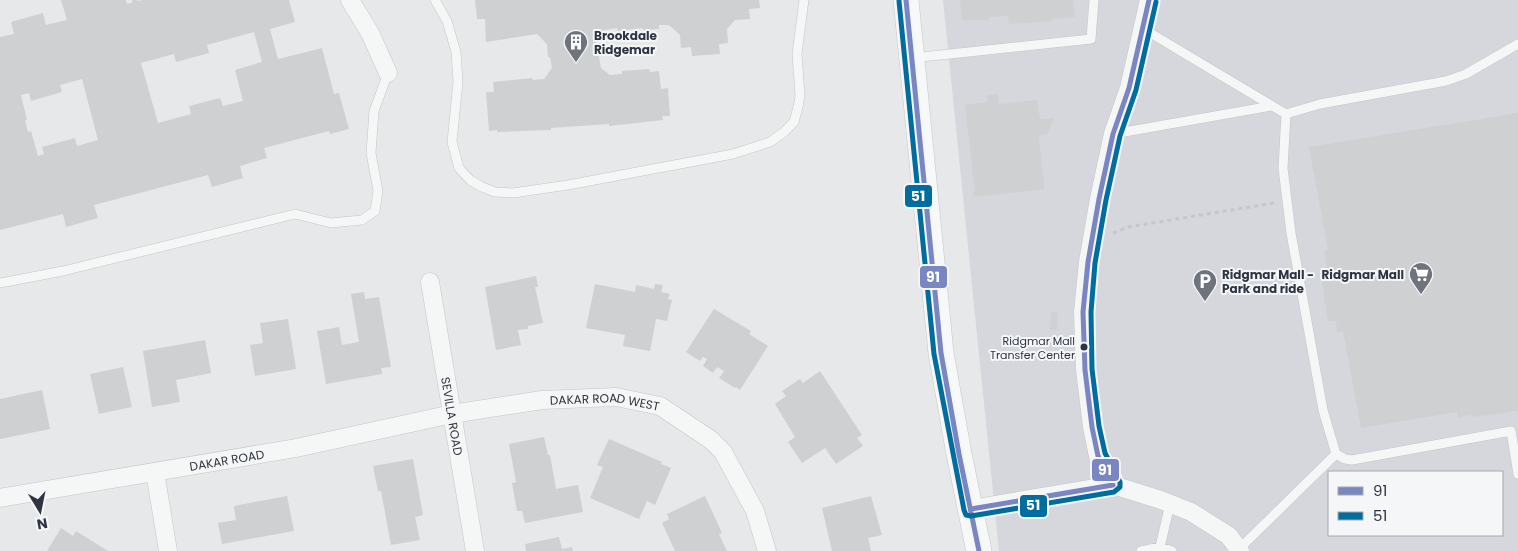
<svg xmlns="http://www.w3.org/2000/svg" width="1518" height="551" viewBox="0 0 1518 551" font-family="Poppins,sans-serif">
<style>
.built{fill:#d5d7dc;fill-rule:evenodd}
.building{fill:#ced0d2;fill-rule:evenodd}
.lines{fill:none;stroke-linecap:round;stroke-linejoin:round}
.lane-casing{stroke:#c4c6c8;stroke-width:10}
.street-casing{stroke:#c4c6c8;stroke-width:19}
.secondary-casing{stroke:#c4c6c8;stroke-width:26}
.path{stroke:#c6c7ca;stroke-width:3;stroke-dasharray:4 4;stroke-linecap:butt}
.lane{stroke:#f5f6f6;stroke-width:9}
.street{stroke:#f5f6f6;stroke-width:18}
.secondary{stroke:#f7f8f8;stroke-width:25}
.bus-1-casing{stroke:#f4f6f8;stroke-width:9}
.bus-2-casing{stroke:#f4f6f8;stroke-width:9}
.bus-1{stroke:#7986c2;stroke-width:5}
.bus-2{stroke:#006d9e;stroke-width:5}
.bus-dot{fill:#2e3442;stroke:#f4f6f8;stroke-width:2}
.labels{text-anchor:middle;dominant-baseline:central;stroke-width:4;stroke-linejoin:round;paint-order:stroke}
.bus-label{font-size:11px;fill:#2e3442;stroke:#f4f6f8;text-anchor:end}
.poi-label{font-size:12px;font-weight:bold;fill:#2e3442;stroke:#f4f6f8;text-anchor:start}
.street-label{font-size:12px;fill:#2e3442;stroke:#f4f6f8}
.line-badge{stroke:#f4f6f8;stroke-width:2}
.badge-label{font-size:14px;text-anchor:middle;font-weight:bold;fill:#fff}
</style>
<rect width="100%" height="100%" fill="#e6e8ea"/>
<!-- built -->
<path class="built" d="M943 0H1518V551H999ZM1329 472H1502V535H1329Z"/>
<!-- building -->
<path class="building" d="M61 0H126L127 4 133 2 132 0H137V1L143 0H289L295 22 270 29 278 59 322 48 334 94 339 93 349 129 330 134 329 131 264 148 267 158 240 166 243 178 212 187 208 175 94 205 98 218 66 227 63 214 0 230V37L14 34 11 22 43 13 46 25 67 20ZM254 32 262 62 235 70 243 101 223 106 220 98 189 106 191 114 158 123 141 63 174 54 176 62 209 53 207 45ZM82 79 98 140 77 146 75 138 42 147 44 154 38 156 31 131 28 132 25 120H27L21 95 29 93 31 101 62 92 60 85Z
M475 0H759L760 8 749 9 750 19 735 20 727 29 728 43 719 44 720 54 692 56 691 47 681 48 680 35 669 25H659V29L643 30V28L618 31 617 28 604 30 596 40 601 68 610 75 622 74V71L649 69 650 72 659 71 661 89 668 88 670 116H662L663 120 609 126V124L551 128V130L497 132V130L489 131 486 92H494L493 82 532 78 533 80 544 79 552 68 550 57H548L547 44 537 34 486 42 485 19H477Z
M960 0H1073L1075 17 1052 19V21L1009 24 1008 16 989 17V20H962Z
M998 94 999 104 1037 100 1040 119 1054 118 1047 134 1039 136 1044 189 974 197 973 191H975L965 105 987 102V95Z
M1518 113V411L1472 417 1471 414 1458 418 1457 412 1361 428 1343 331 1337 332 1336 321H1328L1320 270 1327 268 1324 251 1328 250 1309 147Z
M536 276 538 287H535L543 323 528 326V329L518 330 521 345 496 350 485 287Z
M595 284 635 292 636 285 654 289 655 284 663 285 661 292 670 294 668 299 672 300 667 321 656 319 650 351 623 346 625 335 586 328Z
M364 292 365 299 379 297 391 367 381 368 382 374 326 384 317 331 339 327 342 345 359 342 351 294Z
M714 309 751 331 749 334 768 346 740 390 736 387 735 388 719 378 724 371 717 367 713 373 703 366 707 359 703 357 700 361 686 352Z
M1051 312 1058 313 1057 330H1050Z
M288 319 296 369 255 376 250 345 263 343 260 323Z
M205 340 211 373 176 380 180 402 152 407 143 351Z
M123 367 132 407 99 414 90 374Z
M820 371 862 435 857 438 863 446 836 464 825 448 802 463 788 442 795 437 775 404 786 396 782 391 800 379 803 383Z
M42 390 50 429 0 439V399Z
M544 437 548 455H550L556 489 578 485 583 512 525 523 522 511H517L512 483 516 482 509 444Z
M609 439 662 462 661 464 671 468 655 505 647 501 639 519 590 498 603 467 597 465Z
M413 459 423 515 415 517 420 540 391 545 381 491H378L373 466Z
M287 496 294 531 222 544 218 523 236 520 234 506Z
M705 496 722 533 719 534 727 551H675L662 523 669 519 667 514Z
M871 496 882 535 868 538 871 551H832L822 508Z
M61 528 73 536 76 531 108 551H47Z
M559 537 562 549 572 547 573 551H526L525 544Z"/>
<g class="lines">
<!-- lane casing -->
<g class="lane-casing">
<path id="lane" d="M435 0 447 21 456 52 458 82 452 142 459 168 470 180 482 187 495 192 513 193 568 185 733 154 770 142 784 132 794 122 798 107 800 96 797 54 804 0
M1142 28 1286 114
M1518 44 1466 74 1446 81 1320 104 1286 114 1283 168 1291 233 1323 410 1336 454 1345 459 1352 460 1511 431 1518 474
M912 58 1091 39 1094 0
M1113 134 1272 106
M0 283 63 271 295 214 331 223 362 220 375 211 378 191 371 153 374 111 388 73
M1160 547 1172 551
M1239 549 1336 454
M1141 551 1160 547 1170 504"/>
</g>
<!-- street casing -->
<g class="street-casing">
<g id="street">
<path d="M350 0 370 33 388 73"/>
<path id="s1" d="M430 282 475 551"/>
<path d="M155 472 168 551"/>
<path d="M1113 485 1098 456 1092 427 1085 370 1083 312 1088 262 1099 199 1113 134 1129 88 1149 0"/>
<path id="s2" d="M0 498 296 448 452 414 542 400 616 397 660 406 711 440 723 452 755 511 767 551"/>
<path d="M971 509 1113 485 1161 500 1191 512 1229 536 1240 551"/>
</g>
</g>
<!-- secondary casing -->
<g class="secondary-casing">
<path id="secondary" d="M906 0 941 353 959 454 979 551"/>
</g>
<!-- path -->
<path class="path" d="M1113 233 1128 227 1274 203"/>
<!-- lane -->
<use href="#lane" class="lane"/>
<!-- street -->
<use href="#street" class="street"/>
<!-- secondary -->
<use href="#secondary" class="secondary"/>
<!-- bus-1 casing -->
<g class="bus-1-casing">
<path id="bus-1" d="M906 0 941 353 959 454 979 551
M971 509 1113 485 1098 456 1092 427 1085 370 1083 312 1088 262 1099 199 1113 134 1129 88 1149 0"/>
</g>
<!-- bus-2 casing -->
<g class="bus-2-casing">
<path id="bus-2" d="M899 1 934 354 964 510 966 515 971 516 1114 492 1120 487V482L1105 453 1099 426 1092 369 1091 312 1095 263 1106 200 1120 136 1136 90 1156 2"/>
</g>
<!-- bus-1 -->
<use href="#bus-1" class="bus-1"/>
<!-- bus-2 -->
<use href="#bus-2" class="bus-2"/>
</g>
<!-- icons -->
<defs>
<g id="building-pin" transform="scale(1.25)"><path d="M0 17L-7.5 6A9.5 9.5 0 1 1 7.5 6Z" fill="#6e737d" stroke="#f4f6f8"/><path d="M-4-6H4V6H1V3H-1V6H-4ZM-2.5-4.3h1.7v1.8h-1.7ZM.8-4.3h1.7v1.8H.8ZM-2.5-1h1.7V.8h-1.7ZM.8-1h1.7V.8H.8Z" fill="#fff"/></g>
<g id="supermarket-pin" transform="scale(1.25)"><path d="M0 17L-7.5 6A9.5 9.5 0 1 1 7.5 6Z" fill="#6e737d" stroke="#f4f6f8"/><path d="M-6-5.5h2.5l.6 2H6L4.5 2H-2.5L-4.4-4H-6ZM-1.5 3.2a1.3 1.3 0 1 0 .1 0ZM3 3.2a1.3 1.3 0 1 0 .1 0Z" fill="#fff"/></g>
<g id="parking-pin" transform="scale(1.25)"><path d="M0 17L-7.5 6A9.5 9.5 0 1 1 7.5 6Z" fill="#6e737d" stroke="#f4f6f8"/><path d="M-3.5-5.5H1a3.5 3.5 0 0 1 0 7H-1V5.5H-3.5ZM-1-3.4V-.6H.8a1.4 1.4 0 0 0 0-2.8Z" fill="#fff"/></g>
</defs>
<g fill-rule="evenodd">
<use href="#building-pin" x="576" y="42"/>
<use href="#supermarket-pin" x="1421" y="274"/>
<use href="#parking-pin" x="1205" y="281"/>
</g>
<!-- markers -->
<circle class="bus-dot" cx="1084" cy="347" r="4.5"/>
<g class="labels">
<!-- bus labels -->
<g class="bus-label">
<text x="1075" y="341">Ridgmar Mall<tspan x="1075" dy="14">Transfer Center</tspan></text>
</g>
<!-- poi labels -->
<g class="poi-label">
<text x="594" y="35">Brookdale<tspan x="594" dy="14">Ridgemar</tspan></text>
<text x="1222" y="274">Ridgmar Mall -<tspan x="1222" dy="14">Park and ride</tspan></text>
<text x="1404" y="274" text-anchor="end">Ridgmar Mall</text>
</g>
<!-- street labels -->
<g class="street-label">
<text stroke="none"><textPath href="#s2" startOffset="614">DAKAR ROAD WEST</textPath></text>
<text stroke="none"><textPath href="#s1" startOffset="136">SEVILLA ROAD</textPath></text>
<text stroke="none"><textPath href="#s2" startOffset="230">DAKAR ROAD</textPath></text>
</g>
</g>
<g class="line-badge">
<rect x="904" y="184" width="29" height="24" rx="5" fill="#006d9e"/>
<rect x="919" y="265" width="29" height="24" rx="5" fill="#7986c2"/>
<rect x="1091" y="458" width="29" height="24" rx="5" fill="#7986c2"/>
<rect x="1019" y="494" width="29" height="24" rx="5" fill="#006d9e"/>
</g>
<g class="badge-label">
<text x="918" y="201">51</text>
<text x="933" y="282">91</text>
<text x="1105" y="475">91</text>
<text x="1033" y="510">51</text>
</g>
<!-- legend -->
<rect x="1328" y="471" width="175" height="65" fill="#f4f6f8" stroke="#a5a8af"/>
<rect x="1338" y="487" width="25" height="8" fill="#7986c2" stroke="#a5a8af"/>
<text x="1373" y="496" font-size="15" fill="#2e3442">91</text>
<rect x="1338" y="512" width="25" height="8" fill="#006d9e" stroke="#a5a8af"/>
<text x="1373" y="521" font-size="15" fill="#2e3442">51</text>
<!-- north arrow -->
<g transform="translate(40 511) rotate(170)" stroke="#f4f6f8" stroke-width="4" paint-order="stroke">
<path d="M0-4L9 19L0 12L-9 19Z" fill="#2e3442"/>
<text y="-8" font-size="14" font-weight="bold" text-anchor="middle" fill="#2e3442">N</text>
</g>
</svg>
